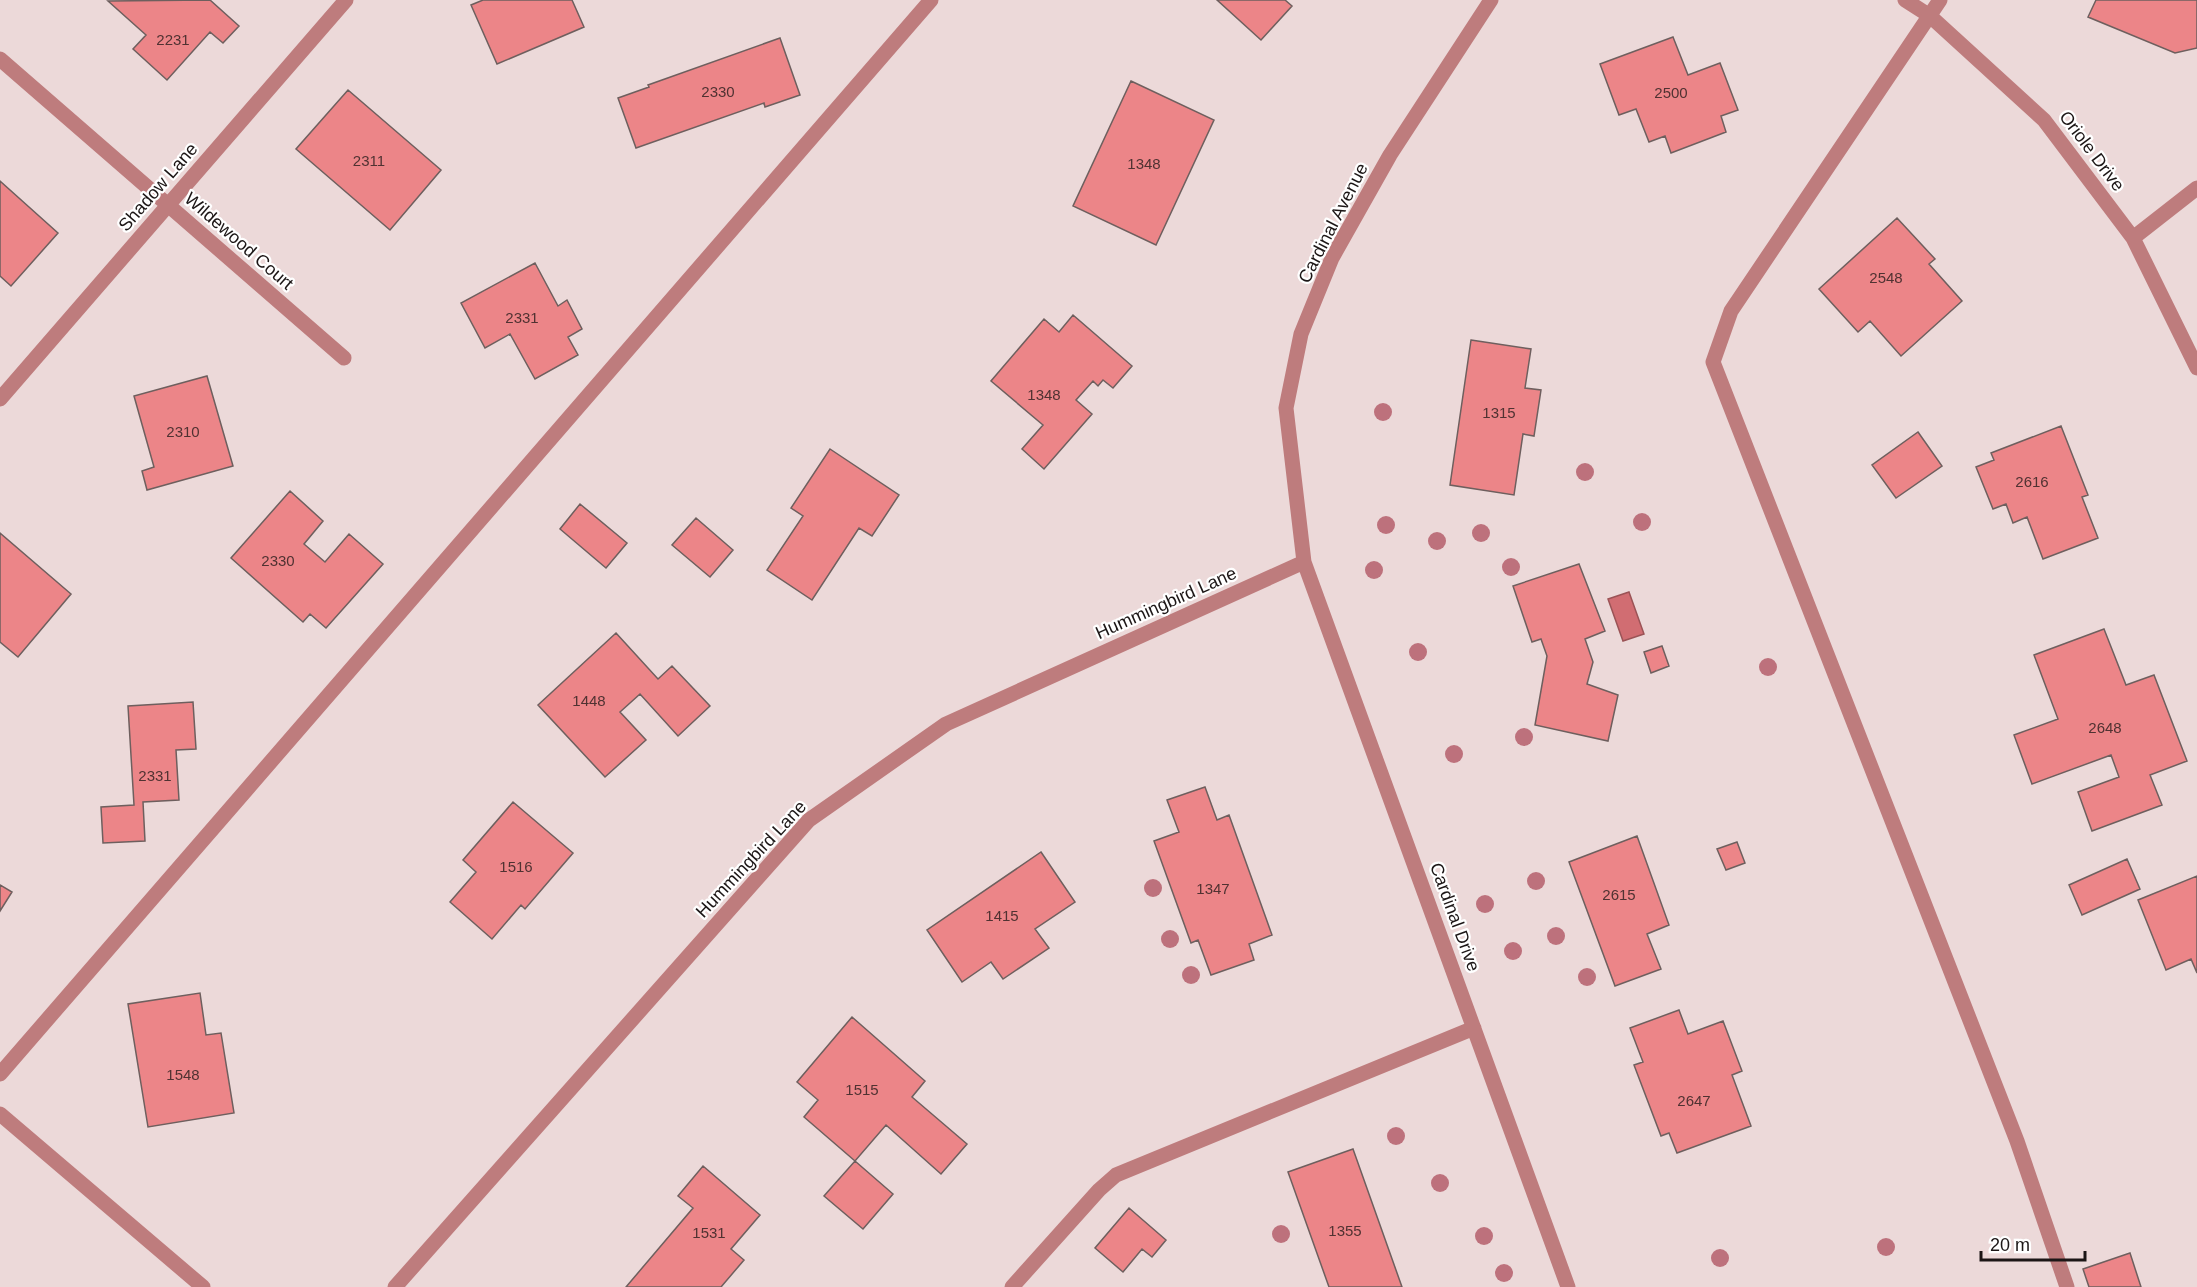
<svg xmlns="http://www.w3.org/2000/svg" width="2197" height="1287" viewBox="0 0 2197 1287" font-family="Helvetica,sans-serif">
<style>
.water{fill:#d16d72;stroke:#9b5356;stroke-width:1.5}
.building{fill:#ec8588;stroke:#6e5f5e;stroke-width:1.5}
.lines{fill:none;stroke-linecap:round;stroke-linejoin:round}
.minor{stroke:#be7c7d;stroke-width:15}
.tree{fill:#bd717c}
.labels{text-anchor:middle;dominant-baseline:central;stroke-width:4.5;stroke-linejoin:round;paint-order:stroke}
.number-label{font-size:15px;fill:#503232}
.street-label{font-size:18px;fill:#1c1616;stroke:#fff}
</style>
<rect width="100%" height="100%" fill="#ecd9d9"/>
<!-- water -->
<path class="water" d="M1629 592 1644 634 1623 641 1608 599Z"/>
<!-- building -->
<path class="building" d="M210 0 239 26 223 43 210 32 167 80 133 49 146 35 108 1Z
M483 0H572L584 27 497 64 471 5Z
M1217 0H1285L1292 6 1261 40Z
M2096 0H2197V48L2175 53 2088 17Z
M1673 37 1688 75 1720 63 1738 110 1721 116 1726 132 1671 153 1665 136 1649 142 1636 109 1619 115 1600 64Z
M780 38 800 95 765 107 764 103 636 148 618 98 649 87 648 85Z
M1131 81 1214 120 1156 245 1073 206Z
M348 90 441 170 390 230 296 149Z
M0 181 58 233 11 286 0 276Z
M1897 218 1935 259 1929 264 1962 301 1901 356 1870 321 1858 332 1819 289Z
M535 263 558 306 567 300 582 329 568 337 578 355 535 379 510 334 485 348 461 303Z
M1073 315 1132 366 1113 388 1103 380 1098 386 1093 381 1076 400 1092 414 1044 469 1022 449 1043 425 991 381 1044 319 1059 332Z
M1471 340 1531 349 1525 388 1541 390 1534 436 1523 434 1514 495 1450 485Z
M207 376 233 466 147 490 142 471 154 467 134 396Z
M2061 426 2088 495 2082 497 2098 538 2043 559 2027 517 2013 523 2006 504 1993 509 1976 467 1994 460 1991 453Z
M1918 432 1942 466 1896 498 1872 465Z
M830 449 899 495 872 536 859 528 812 600 767 570 803 516 791 508Z
M290 491 323 521 304 544 325 562 349 534 383 564 326 628 310 614 303 622 231 558Z
M580 504 627 543 606 568 560 529Z
M696 518 733 550 710 577 672 545Z
M0 533 71 594 18 657 0 642Z
M1579 564 1605 631 1585 639 1593 662 1587 684 1618 695 1608 741 1535 725 1547 656 1541 639 1532 642 1513 586Z
M2104 629 2126 685 2154 675 2187 761 2150 775 2162 805 2092 831 2078 792 2119 777 2111 755 2032 784 2014 735 2058 719 2034 655Z
M616 633 658 679 672 666 710 706 678 736 640 694 620 712 646 740 605 777 538 705Z
M1662 646 1669 666 1651 673 1644 652Z
M193 702 196 749 176 750 179 800 143 802 145 841 103 843 101 807 134 805 128 706Z
M1205 787 1217 820 1229 815 1272 935 1249 944 1254 960 1211 975 1198 940 1191 943 1154 841 1179 832 1167 800Z
M513 802 573 853 525 909 521 905 492 939 450 902 476 872 463 860Z
M1637 836 1669 925 1647 934 1661 969 1615 986 1569 862Z
M1737 842 1745 863 1726 870 1717 849Z
M1041 852 1075 902 1035 929 1049 948 1003 979 991 962 962 982 927 930Z
M2127 859 2140 889 2082 915 2069 885Z
M2197 876V973L2191 959 2166 970 2138 900Z
M0 885 12 892 0 911Z
M200 993 206 1035 221 1033 234 1113 148 1127 128 1004Z
M1679 1010 1688 1034 1723 1021 1742 1071 1732 1075 1751 1126 1677 1153 1669 1133 1661 1136 1634 1065 1643 1062 1630 1028Z
M852 1017 925 1081 912 1097 967 1144 941 1174 886 1125 855 1161 804 1117 818 1100 797 1082Z
M1353 1149 1402 1287H1329L1288 1172Z
M855 1161 893 1194 863 1229 824 1196Z
M703 1166 760 1215 731 1249 744 1260 721 1287H626L693 1208 678 1196Z
M1129 1208 1166 1240 1152 1257 1142 1249 1123 1272 1095 1248Z
M2130 1253 2141 1287H2089L2083 1269Z"/>
<g class="lines">
<!-- minor -->
<path class="minor" d="M1491 0 1390 155 1332 258 1301 334 1286 408 1304 562 1568 1287
M1905 0 1930 16 2044 120 2133 238 2197 368
M1940 0 1731 311 1713 362 2017 1141 2067 1287
M0 59 344 358
M2133 238 2197 188
M0 399 346 0
M0 1074 931 0
M0 1114 203 1287
M395 1287 809 820 946 724 1304 562
M1012 1287 1099 1190 1116 1175 1474 1028"/>
</g>
<!-- trees -->
<g class="tree">
<circle cx="1383" cy="412" r="9"/>
<circle cx="1585" cy="472" r="9"/>
<circle cx="1642" cy="522" r="9"/>
<circle cx="1386" cy="525" r="9"/>
<circle cx="1481" cy="533" r="9"/>
<circle cx="1437" cy="541" r="9"/>
<circle cx="1511" cy="567" r="9"/>
<circle cx="1374" cy="570" r="9"/>
<circle cx="1418" cy="652" r="9"/>
<circle cx="1768" cy="667" r="9"/>
<circle cx="1524" cy="737" r="9"/>
<circle cx="1454" cy="754" r="9"/>
<circle cx="1536" cy="881" r="9"/>
<circle cx="1153" cy="888" r="9"/>
<circle cx="1485" cy="904" r="9"/>
<circle cx="1556" cy="936" r="9"/>
<circle cx="1170" cy="939" r="9"/>
<circle cx="1513" cy="951" r="9"/>
<circle cx="1191" cy="975" r="9"/>
<circle cx="1587" cy="977" r="9"/>
<circle cx="1396" cy="1136" r="9"/>
<circle cx="1440" cy="1183" r="9"/>
<circle cx="1281" cy="1234" r="9"/>
<circle cx="1484" cy="1236" r="9"/>
<circle cx="1886" cy="1247" r="9"/>
<circle cx="1720" cy="1258" r="9"/>
<circle cx="1504" cy="1273" r="9"/>
</g>
<g class="labels">
<!-- number labels -->
<g class="number-label">
<text x="173" y="39">2231</text>
<text x="718" y="91">2330</text>
<text x="1671" y="92">2500</text>
<text x="369" y="160">2311</text>
<text x="1144" y="163">1348</text>
<text x="1886" y="277">2548</text>
<text x="522" y="317">2331</text>
<text x="1044" y="394">1348</text>
<text x="1499" y="412">1315</text>
<text x="183" y="431">2310</text>
<text x="2032" y="481">2616</text>
<text x="278" y="560">2330</text>
<text x="589" y="700">1448</text>
<text x="2105" y="727">2648</text>
<text x="155" y="775">2331</text>
<text x="516" y="866">1516</text>
<text x="1213" y="888">1347</text>
<text x="1619" y="894">2615</text>
<text x="1002" y="915">1415</text>
<text x="183" y="1074">1548</text>
<text x="862" y="1089">1515</text>
<text x="1694" y="1100">2647</text>
<text x="1345" y="1230">1355</text>
<text x="709" y="1232">1531</text>
</g>
<!-- street labels -->
<g class="street-label">
<text transform="translate(2092 151) rotate(53)">Oriole Drive</text>
<text transform="translate(158 187) rotate(-49)">Shadow Lane</text>
<text transform="translate(1333 223) rotate(-63)">Cardinal Avenue</text>
<text transform="translate(239 241) rotate(41)">Wildewood Court</text>
<text transform="translate(1166 603) rotate(-24)">Hummingbird Lane</text>
<text transform="translate(751 859) rotate(-47)">Hummingbird Lane</text>
<text transform="translate(1455 917) rotate(70)">Cardinal Drive</text>
</g>
</g>
<!-- scale -->
<path d="M1981 1251v9h104v-9" fill="none" stroke="#1c1616" stroke-width="3"/>
<text x="1990" y="1251" font-size="18" fill="#1c1616" stroke="#ffffff" stroke-width="4.5" paint-order="stroke">20 m</text>
</svg>
